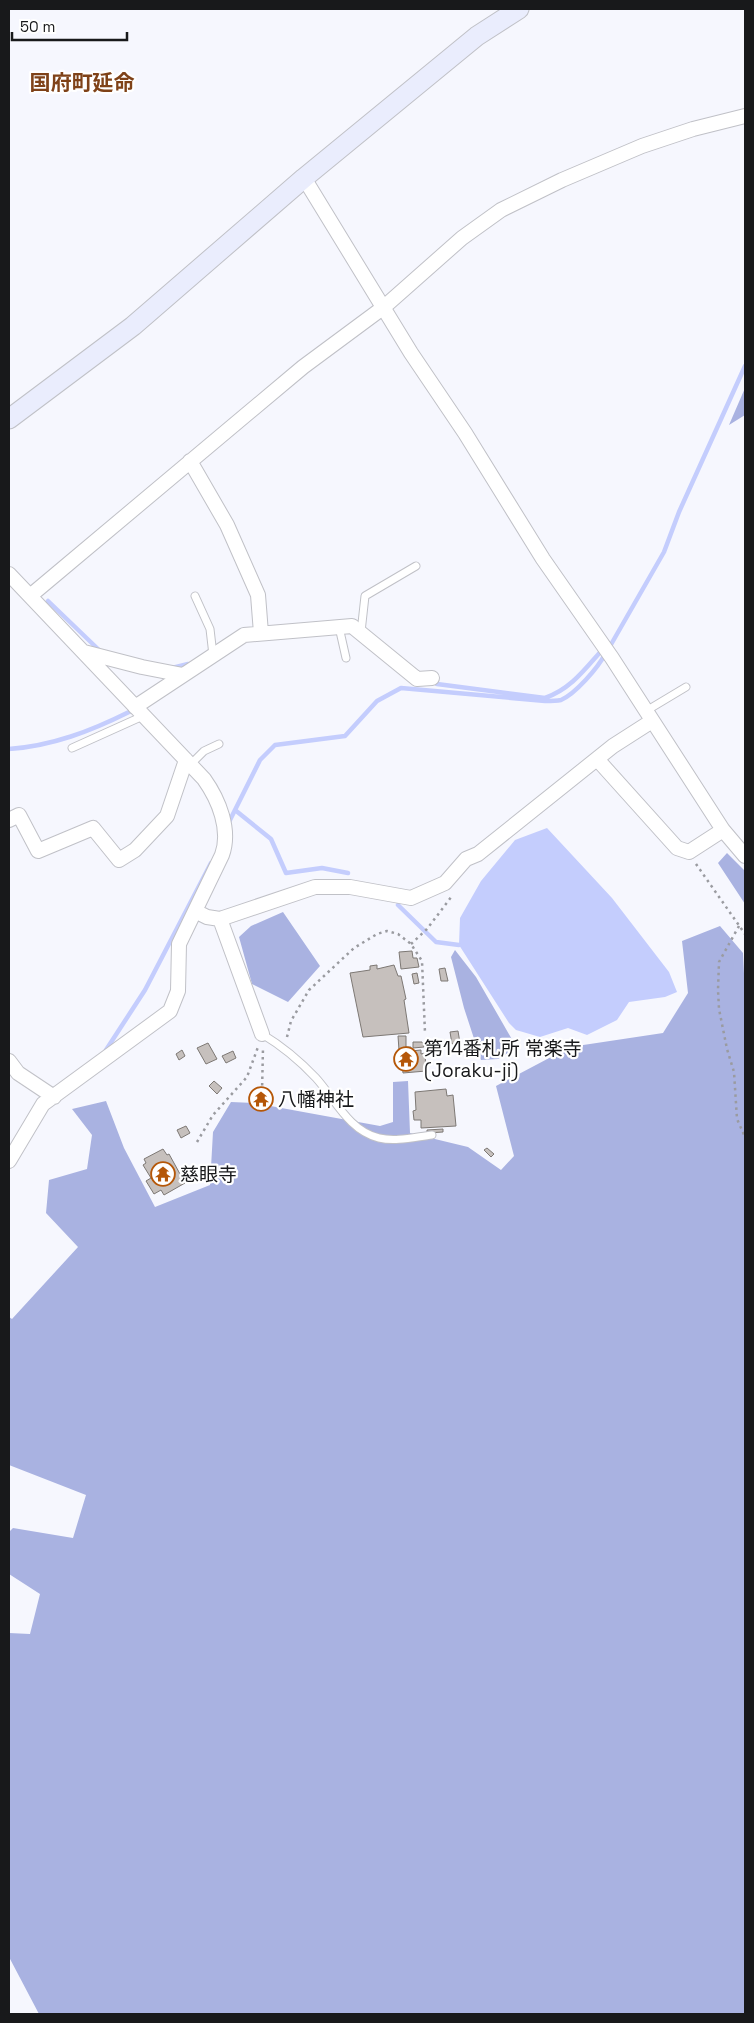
<svg xmlns="http://www.w3.org/2000/svg" width="754" height="2023" viewBox="0 0 754 2023" font-family="'Space Grotesk','Noto Sans JP',sans-serif">
<style>
.forest{fill:#a9b2e1}
.water{fill:#c4cdfd}
.lines{fill:none;stroke-linecap:round;stroke-linejoin:round}
.stream{stroke:#c4cdfd;stroke-width:4.5}
.building{fill:#c6c0bd;stroke:#7d7874}
.lane-casing{stroke:#c0c1c7;stroke-width:9}
.street-casing{stroke:#c0c1c7;stroke-width:16}
.secondary-casing{stroke:#c0c1c7;stroke-width:21}
.path{stroke:#9a9ba0;stroke-width:2.5;stroke-dasharray:2.5 4;stroke-linecap:butt}
.lane{stroke:#fff;stroke-width:7}
.street{stroke:#fff;stroke-width:14}
.secondary{stroke:#eaedfd;stroke-width:19}
.labels{text-anchor:middle;dominant-baseline:central;stroke-width:4.5;stroke-linejoin:round;paint-order:stroke}
.poi-label{font-size:19px;fill:#18191b;stroke:#fff;text-anchor:start}
.quarter-label{font-size:21px;font-weight:bold;fill:#7f4218;stroke:#fff}
</style>
<rect width="100%" height="100%" fill="#f6f7fe"/>
<!-- forest -->
<path class="forest" d="M745 388V415L729 425Z
M727 853 745 871V904L718 863Z
M283 912 320 966 288 1002 252 984 239 937 251 926Z
M720 926 743 953 745 994V2014H39L9 1957V1633L30 1634 40 1594 9 1574V1532L13 1528 73 1538 86 1495 9 1465V1317L12 1319 78 1247 46 1213 49 1180 87 1169 92 1135 72 1109 106 1101 124 1148 155 1207 210 1185 213 1132 231 1102 254 1103 380 1126 393 1122V1082L408 1081 410 1133 468 1147 501 1170 514 1156 496 1086 570 1047 663 1033 688 993 682 941Z
M455 950 476 977 517 1048 498 1059 481 1060 464 1008 451 957Z"/>
<!-- water -->
<path class="water" d="M547 828 612 898 669 972 677 992 665 997 629 1002 617 1020 587 1035 568 1028 540 1037 516 1030 509 1023 459 945 460 918 481 881 515 840Z"/>
<g class="lines">
<!-- stream -->
<path class="stream" d="M48 601 99 650
M609 648 664 552 679 512 745 366
M172 668 188 664
M437 684 545 698C571 689 585 669 603 649
M9 749C52 746 91 731 129 712
M235 810 271 839 286 873 322 868 348 873
M228 824 260 760 275 745 345 736 377 701 401 688 545 701C550 701 556 701 561 700 575 694 598 668 605 654
M398 905 436 942 459 945
M106 1050 145 990 211 863"/>
</g>
<!-- building -->
<path class="building" d="M412 951 413 958H417L419 967 401 969 399 952Z
M377 965V969L394 965 398 976H401L406 999 404 1000 409 1033 363 1037 350 973 370 970V966Z
M445 968 448 981H441L439 969Z
M417 973 419 983 414 984 412 974Z
M458 1031 460 1043 452 1044 450 1032Z
M398 1036H406V1047H411V1049L399 1050Z
M413 1042H422L424 1047 413 1048Z
M208 1043 217 1059 206 1064 197 1048Z
M182 1050 185 1056 179 1060 176 1054Z
M421 1050V1054L425 1053 426 1071 403 1073 401 1052Z
M233 1051 236 1058 226 1063 222 1056Z
M214 1081 222 1088 217 1094 209 1086Z
M446 1089 447 1096 453 1095 456 1126 421 1128V1120H414L413 1111 416 1110 415 1092Z
M257 1096H265V1101H257Z
M186 1126 190 1133 181 1138 177 1130Z
M443 1129V1132L427 1133V1130Z
M487 1148 494 1154 491 1157 484 1150Z
M163 1149 167 1155 169 1154 185 1183 164 1195 161 1190 154 1194 146 1181 151 1178 143 1165 146 1163 144 1159Z"/>
<g class="lines">
<!-- lane casing -->
<g class="lane-casing">
<path id="lane" d="M195 596 210 629 213 655
M339 627 346 658
M361 632 365 596 416 566
M646 711 686 687
M72 748 143 716
M190 765 204 751 219 744
M262 1034C282 1046 300 1061 316 1078 335 1099 349 1131 379 1138 396 1142 415 1137 432 1135"/>
</g>
<!-- street casing -->
<g class="street-casing">
<path id="street" d="M304 178 411 353 465 433 543 559 612 658 723 830 745 856
M190 461 227 525 258 595 261 633
M9 574 204 779C219 800 231 830 222 855L179 944 178 991 170 1011 43 1104 9 1161
M30 596 303 367 384 307 462 238 501 210 562 180 642 146 693 129 745 116
M84 652 142 667 183 675
M135 707 244 635 352 626 417 679 432 678
M597 759 677 848 689 852 723 830
M9 820 19 815 38 851 93 828 119 860 135 850 167 816 186 760
M195 911 207 917 220 919 315 887H350L411 898 445 883 466 859 478 854 613 746 652 721
M220 919 262 1034
M9 1061 18 1073 54 1097"/>
</g>
<!-- secondary casing -->
<g class="secondary-casing">
<path id="secondary" d="M9 419 133 326 304 178 477 36 519 9"/>
</g>
<!-- path -->
<path class="path" d="M696 864 745 934
M739 926 719 962 718 990 719 1009 727 1049 734 1072 737 1119 745 1137
M411 944 427 929 452 896
M287 1037 291 1021 309 990 354 948 377 934 387 931 398 934 411 944 422 961 425 1033
M262 1092 263 1048
M197 1142 213 1115 247 1077 258 1047"/>
<!-- lane -->
<use href="#lane" class="lane"/>
<!-- street -->
<use href="#street" class="street"/>
<!-- secondary -->
<use href="#secondary" class="secondary"/>
</g>
<!-- icons -->
<defs>
<g id="temple-ring" transform="scale(1.25)"><circle r="9.5" fill="#fff" stroke="#b55708" stroke-width="1.5"/><path d="M0-6L5-2H3V0L6.5 2.5H4V6H1.5V3h-3V6H-4V2.5H-6.5L-3 0V-2H-5Z" fill="#b55708"/></g>
</defs>
<g fill-rule="evenodd">
<use href="#temple-ring" x="406" y="1059"/>
<use href="#temple-ring" x="261" y="1099"/>
<use href="#temple-ring" x="163" y="1174"/>
</g>
<g class="labels">
<!-- poi labels -->
<g class="poi-label">
<text x="424" y="1048">第14番札所 常楽寺<tspan x="424" dy="22">(Joraku-ji)</tspan></text>
<text x="278" y="1099">八幡神社</text>
<text x="180" y="1174">慈眼寺</text>
</g>
<!-- quarter labels -->
<g class="quarter-label">
<text x="82" y="82">国府町延命</text>
</g>
</g>
<!-- border -->
<rect width="754" height="2023" fill="none" stroke="#18191b" stroke-width="20"/>
<!-- scale -->
<path d="M12 32v8h115v-8" fill="none" stroke="#18191b" stroke-width="2.5"/>
<text x="20" y="32" font-size="15" fill="#18191b" stroke="#ffffff" stroke-width="4" paint-order="stroke">50 m</text>
</svg>
